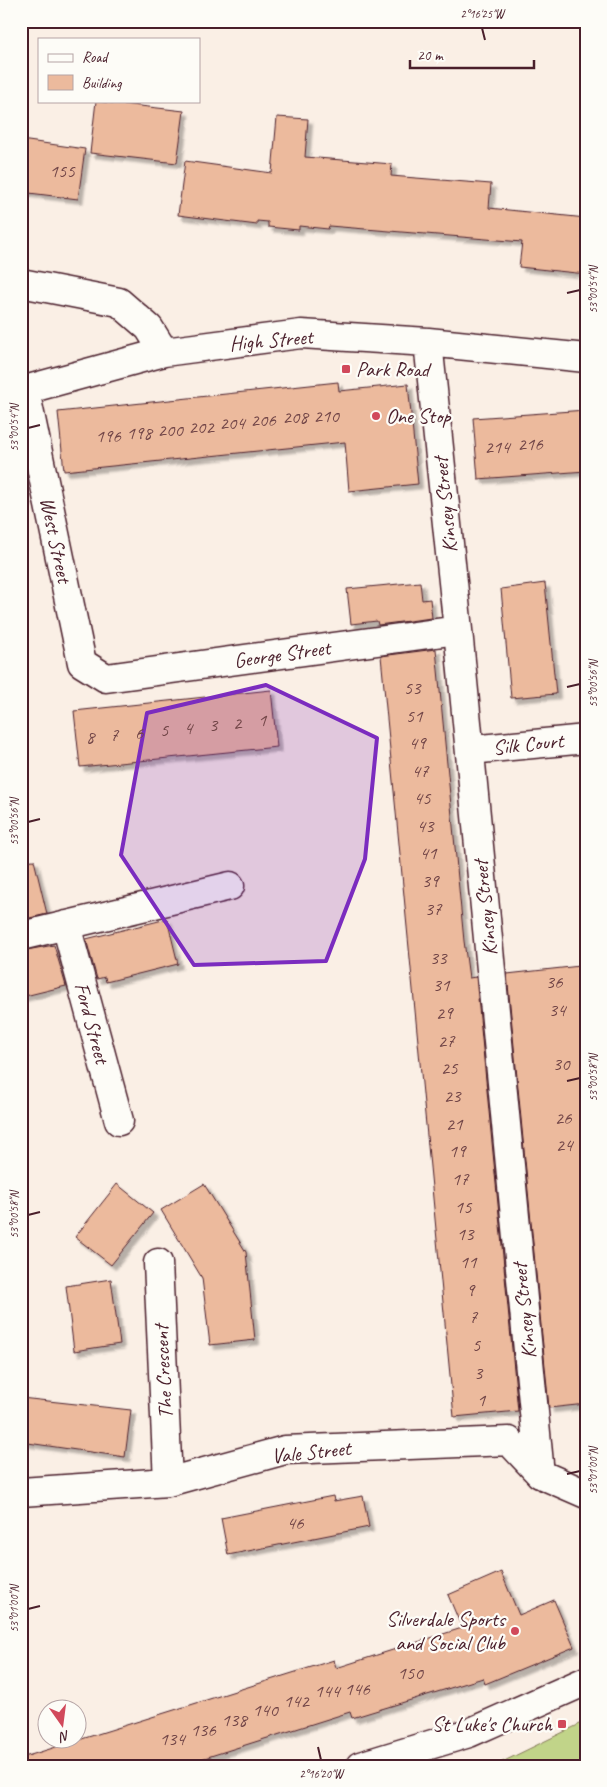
<svg xmlns="http://www.w3.org/2000/svg" width="607" height="1787" viewBox="0 0 607 1787" font-family="Caveat,sans-serif">
<style>
.green{fill:#c1d489;stroke:#867a5a}
.building{fill:#ecba9d;stroke:#4a1f2b;filter:url(#shadow)}
.lines{fill:none;stroke-linecap:round;stroke-linejoin:round}
.minor-casing{stroke:#4a1f2b;stroke-width:31}
.major-casing{stroke:#4a1f2b;stroke-width:31}
.minor{stroke:#fdfcf7;stroke-width:28}
.major{stroke:#fdfcf7;stroke-width:28}
.marked{fill:#7b2cbf;fill-opacity:0.2;stroke:#7b2cbf;stroke-width:4;stroke-linejoin:round}
.ticks{fill:none;stroke:#4a1f2b;stroke-width:2}
.poi-dot{fill:#d1495b;stroke:#fdfcf7;stroke-width:2}
.labels{text-anchor:middle;dominant-baseline:central;stroke-width:4.5;stroke-linejoin:round;paint-order:stroke}
.number-label{font-size:19px;fill:#724648}
.street-label{font-size:21px;fill:#4a1f2b;stroke:#fdfcf7}
.poi-label{font-size:21px;fill:#4a1f2b;stroke:#fdfcf7;text-anchor:start}
.neatline{fill:none;stroke:#4a1f2b;stroke-width:2}
.ticks-label{font-size:12px;text-anchor:middle;fill:#4a1f2b}
</style>
<defs>
<filter id="shadow"><feDropShadow dx="4.5" dy="4.5" stdDeviation="1" flood-color="#0004"/></filter>
</defs>
<rect width="100%" height="100%" fill="#faefe5"/>
<filter id="ink" filterUnits="userSpaceOnUse"><feTurbulence type="fractalNoise" baseFrequency=".02" numOctaves="2"/><feDisplacementMap in="SourceGraphic" scale="10" xChannelSelector="R" yChannelSelector="G"/><feConvolveMatrix kernelMatrix="1 2 1 2 8 2 1 2 1" color-interpolation-filters="sRGB"/></filter>
<g filter="url(#ink)">
<!-- green -->
<path class="green" d="M586 1716V1766H494L580 1724Z"/>
<!-- building -->
<path class="building" d="M96 101 184 111 177 163 90 153Z
M277 117 308 119 305 157 392 164 391 176 491 184 489 208 586 218V274L519 267 522 242 329 226 328 229 299 226V230L268 227V222L257 221V225L178 215 185 161 272 173Z
M21 140 85 149 78 199 21 192Z
M338 382 339 391 408 384 418 484 349 491 345 442 64 471 58 412Z
M586 410V471L478 479 473 418Z
M420 582 422 600 430 599 432 618 378 625 377 621 351 624 347 589Z
M545 583 556 694 511 698 501 589Z
M436 649 464 941 469 978 476 977 518 1411 454 1417 381 656Z
M271 690 277 747 80 767 74 711Z
M34 860 47 914 21 920V861Z
M167 919 178 964 106 982 105 977 97 979 86 939Z
M54 945 66 986 21 997V951Z
M580 966 586 1035V1404L549 1408 507 974Z
M117 1184 153 1213 111 1265 75 1237Z
M204 1184 246 1252 255 1340 210 1345 202 1278 161 1210Z
M111 1279 120 1344 74 1351 66 1286Z
M21 1398 131 1410 125 1457 21 1442Z
M333 1496 334 1501 363 1496 369 1527 228 1555 221 1518Z
M501 1572 519 1615 554 1600 574 1647 485 1684 483 1678 352 1718 350 1712 179 1766H21V1758L334 1660 336 1668 462 1628 448 1595Z"/>
<g class="lines">
<!-- minor casing -->
<g class="minor-casing">
<path id="minor" d="M21 283 119 302 149 328 164 352
M428 342 458 630 540 1474
M25 390 82 663 106 678 458 630
M21 391 164 352 301 334 428 342 586 358
M470 750 586 739
M66 925 119 1121
M21 936 230 886
M158 1263 168 1482
M21 1492 168 1482 285 1450 509 1441 540 1474 586 1494"/>
</g>
<!-- major casing -->
<g class="major-casing">
<path id="major" d="M360 1766 469 1733 586 1681"/>
</g>
<!-- minor -->
<use href="#minor" class="minor"/>
<!-- major -->
<use href="#major" class="major"/>
</g>
</g>
<!-- marked area -->
<path class="marked" d="M266 685 377 738 365 859 326 961 194 965 121 855 147 713Z"/>
<!-- ticks -->
<path class="ticks" d="M482 28 485 40M567 293 580 290M28 428 40 425M567 687 580 684M28 822 40 819M567 1081 580 1078M28 1215 40 1212M567 1474 580 1471M28 1609 40 1606M318 1747 321 1760"/>
<!-- markers -->
<g class="poi-dot">
<rect x="341" y="364" width="10" height="10" rx="2.5"/>
<circle cx="376" cy="416" r="5"/>
<circle cx="515" cy="1631" r="5"/>
<rect x="557" y="1719" width="10" height="10" rx="2.5"/>
</g>
<g class="labels">
<!-- number labels -->
<g class="number-label">
<text x="62" y="171">155</text>
<text x="326" y="416">210</text>
<text x="295" y="417">208</text>
<text x="263" y="420">206</text>
<text x="232" y="423">204</text>
<text x="201" y="427">202</text>
<text x="170" y="430">200</text>
<text x="139" y="433">198</text>
<text x="108" y="436">196</text>
<text x="530" y="444">216</text>
<text x="497" y="447">214</text>
<text x="412" y="688">53</text>
<text x="414" y="716">51</text>
<text x="262" y="720">1</text>
<text x="237" y="723">2</text>
<text x="213" y="725">3</text>
<text x="188" y="728">4</text>
<text x="164" y="730">5</text>
<text x="139" y="733">6</text>
<text x="114" y="735">7</text>
<text x="90" y="737">8</text>
<text x="417" y="743">49</text>
<text x="420" y="771">47</text>
<text x="422" y="798">45</text>
<text x="425" y="826">43</text>
<text x="428" y="853">41</text>
<text x="430" y="881">39</text>
<text x="433" y="909">37</text>
<text x="438" y="958">33</text>
<text x="554" y="982">36</text>
<text x="441" y="985">31</text>
<text x="557" y="1010">34</text>
<text x="444" y="1013">29</text>
<text x="446" y="1041">27</text>
<text x="561" y="1064">30</text>
<text x="449" y="1068">25</text>
<text x="452" y="1096">23</text>
<text x="563" y="1118">26</text>
<text x="454" y="1124">21</text>
<text x="564" y="1145">24</text>
<text x="457" y="1151">19</text>
<text x="460" y="1179">17</text>
<text x="463" y="1207">15</text>
<text x="465" y="1234">13</text>
<text x="468" y="1262">11</text>
<text x="470" y="1290">9</text>
<text x="473" y="1317">7</text>
<text x="476" y="1345">5</text>
<text x="478" y="1373">3</text>
<text x="481" y="1400">1</text>
<text x="295" y="1523">46</text>
<text x="410" y="1673">150</text>
<text x="357" y="1689">146</text>
<text x="327" y="1691">144</text>
<text x="296" y="1701">142</text>
<text x="265" y="1710">140</text>
<text x="234" y="1720">138</text>
<text x="203" y="1730">136</text>
<text x="172" y="1739">134</text>
</g>
<!-- street labels -->
<g class="street-label">
<text transform="translate(271 340) rotate(-5)">High Street</text>
<text transform="translate(445 505) rotate(-96)">Kinsey Street</text>
<text transform="translate(56 540) rotate(78)">West Street</text>
<text transform="translate(282 654) rotate(-8)">George Street</text>
<text transform="translate(528 744) rotate(-6)">Silk Court</text>
<text transform="translate(485 908) rotate(-96)">Kinsey Street</text>
<text transform="translate(92 1023) rotate(75)">Ford Street</text>
<text transform="translate(524 1311) rotate(-96)">Kinsey Street</text>
<text transform="translate(163 1372) rotate(-93)">The Crescent</text>
<text transform="translate(311 1452) rotate(-6)">Vale Street</text>
</g>
<!-- poi labels -->
<g class="poi-label">
<text x="356" y="369">Park Road</text>
<text x="386" y="416">One Stop</text>
<text x="505" y="1619" text-anchor="end">Silverdale Sports<tspan x="505" dy="24">and Social Club</tspan></text>
<text x="552" y="1724" text-anchor="end">St Luke's Church</text>
</g>
</g>
<!-- margin -->
<rect width="607" height="1787" fill="none" stroke="#fdfcf7" stroke-width="55"/>
<!-- legend -->
<rect x="38" y="38" width="162" height="65" fill="#fdfcf7" stroke="#b5a4a5"/>
<rect x="48" y="54" width="25" height="8" fill="#fdfcf7" stroke="#b5a4a5"/>
<text x="82" y="62" font-size="15" fill="#4a1f2b">Road</text>
<rect x="48" y="75" width="25" height="15" fill="#ecba9d" stroke="#b5a4a5"/>
<text x="82" y="88" font-size="15" fill="#4a1f2b">Building</text>
<!-- north arrow -->
<g transform="translate(62 1724) rotate(166)"><circle r="24" fill="#fdfcf7" stroke="#b5a4a5"/>
<path d="M0-4L9 19L0 12L-9 19Z" fill="#d1495b"/>
<text y="-8" font-size="14" font-weight="bold" text-anchor="middle" fill="#4a1f2b">N</text>
</g>
<!-- scale -->
<path d="M410 60v8h124v-8" fill="none" stroke="#4a1f2b" stroke-width="2.5"/>
<text x="417" y="60" font-size="15" fill="#4a1f2b" stroke="#fdfcf7" stroke-width="4" paint-order="stroke">20 m</text>
<rect x="28" y="28" width="552" height="1732" class="neatline"/>
<g class="ticks-label">
<text x="482" y="18">2°16'25"W</text>
<text transform="translate(593 290) rotate(-90)" y="4">53°00'54"N</text>
<text transform="translate(14 428) rotate(-90)" y="4">53°00'54"N</text>
<text transform="translate(593 684) rotate(-90)" y="4">53°00'56"N</text>
<text transform="translate(14 822) rotate(-90)" y="4">53°00'56"N</text>
<text transform="translate(593 1078) rotate(-90)" y="4">53°00'58"N</text>
<text transform="translate(14 1215) rotate(-90)" y="4">53°00'58"N</text>
<text transform="translate(593 1471) rotate(-90)" y="4">53°01'00"N</text>
<text transform="translate(14 1609) rotate(-90)" y="4">53°01'00"N</text>
<text x="321" y="1778">2°16'20"W</text>
</g>
</svg>
